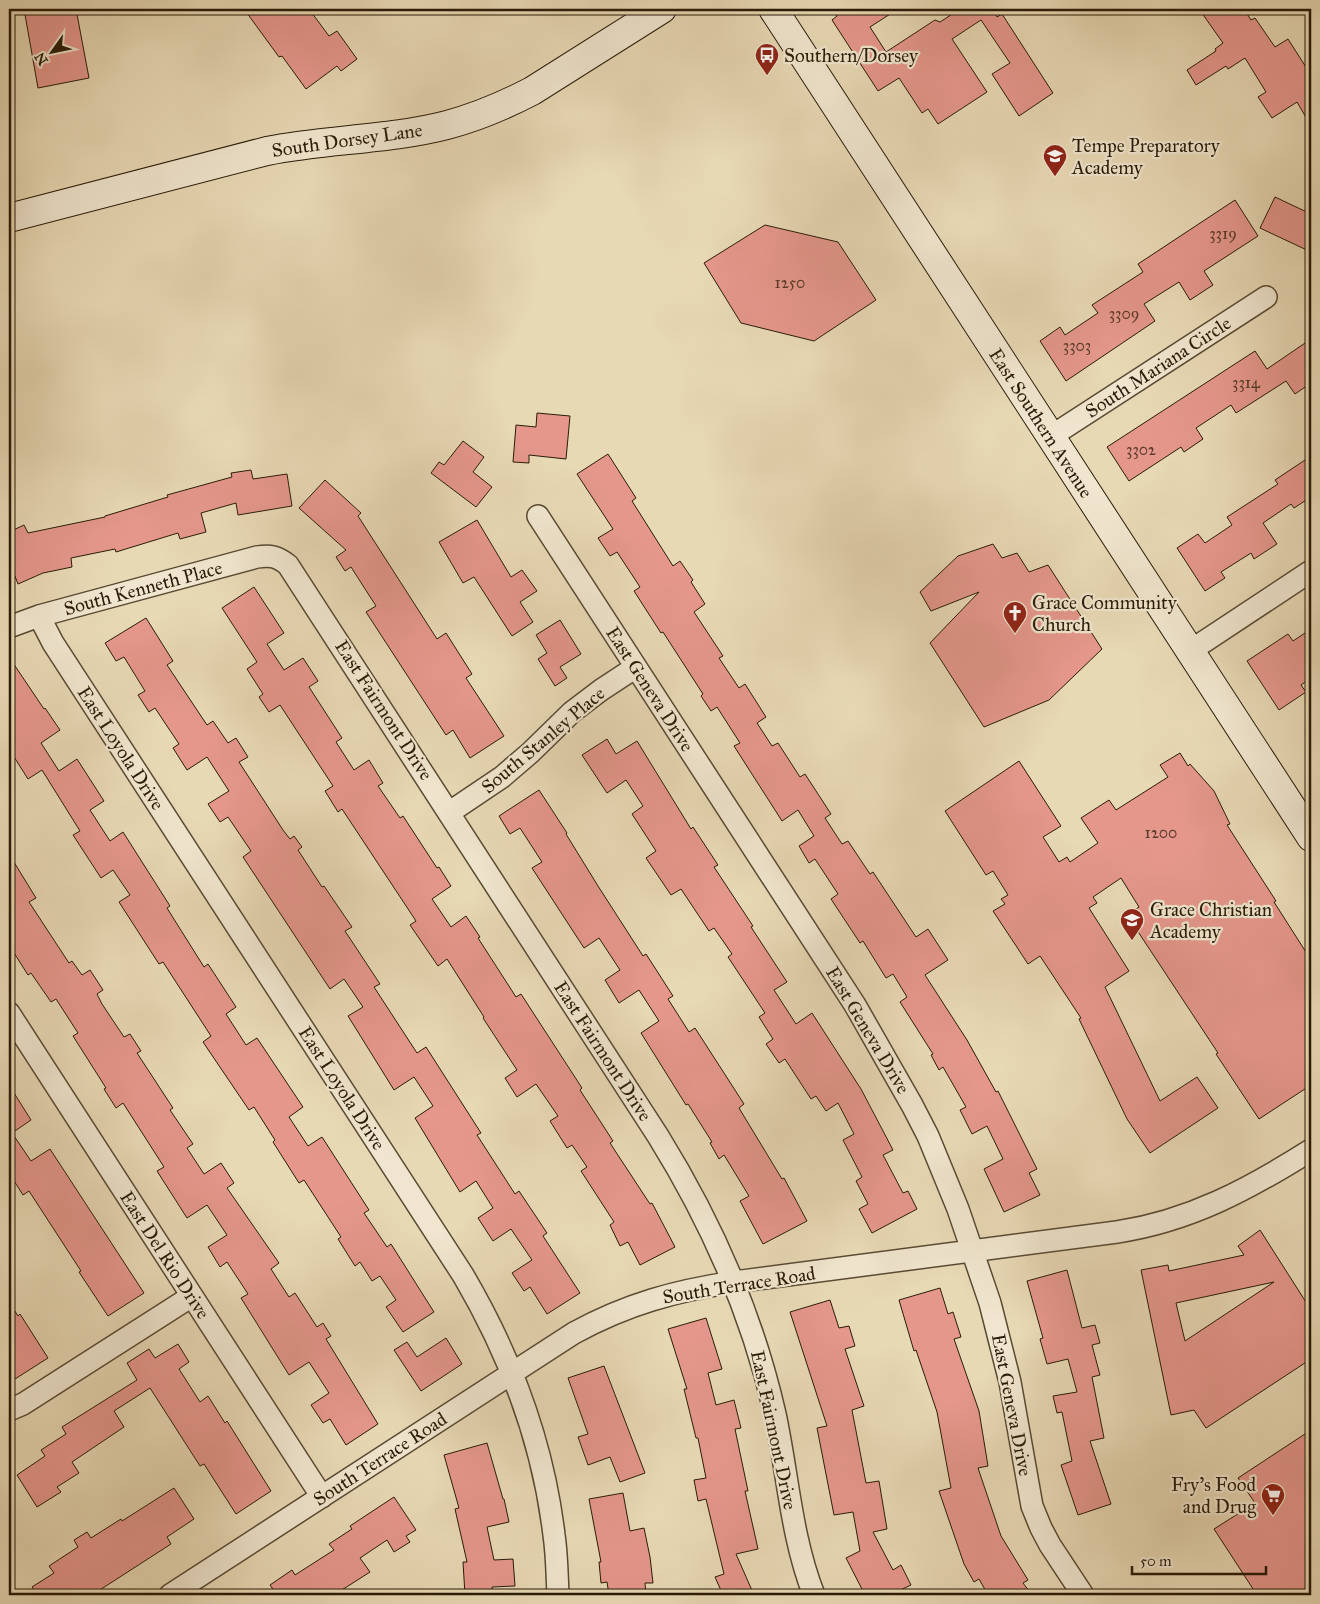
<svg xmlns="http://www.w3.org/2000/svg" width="1320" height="1604" viewBox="0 0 1320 1604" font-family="'IM FELL Great Primer',serif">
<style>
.building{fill:#e5978c;stroke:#291b08;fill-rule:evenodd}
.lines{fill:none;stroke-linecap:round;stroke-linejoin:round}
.street-casing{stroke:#594a33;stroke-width:24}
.secondary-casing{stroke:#291b08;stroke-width:30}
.street{stroke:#f0e6cf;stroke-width:21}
.secondary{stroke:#f0e6cf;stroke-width:28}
.labels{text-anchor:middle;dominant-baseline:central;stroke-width:4.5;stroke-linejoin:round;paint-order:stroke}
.number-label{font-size:16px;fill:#583a29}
.poi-label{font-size:19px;fill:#291b08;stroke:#f0e6cf;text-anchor:start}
.street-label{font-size:19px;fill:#291b08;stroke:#f0e6cf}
</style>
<rect width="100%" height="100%" fill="#e8d9b5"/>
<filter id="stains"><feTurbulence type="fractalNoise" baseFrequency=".004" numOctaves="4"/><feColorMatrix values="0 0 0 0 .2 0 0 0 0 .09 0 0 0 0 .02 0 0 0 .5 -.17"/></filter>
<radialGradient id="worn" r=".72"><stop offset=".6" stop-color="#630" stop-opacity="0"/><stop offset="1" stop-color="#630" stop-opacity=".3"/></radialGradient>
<!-- building -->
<path class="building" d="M24 9H76L89 78 38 88Z
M244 9H309L329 36 337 31 357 59 341 71 337 66 306 89 282 56 279 57Z
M832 9H898L870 27 886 52 935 20 940 22 960 9H999L994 12 997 17 1002 14 1053 93 1019 116 992 74 1010 63 981 20 952 39 987 92 938 124 928 109 922 113 899 78 878 91 832 20 837 16Z
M1199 9H1244L1251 20 1255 18 1275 47 1288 39 1311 75V126L1297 102 1272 118 1258 97 1266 92 1245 58 1228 69 1226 66 1196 85 1187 70 1216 51 1215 49 1223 43Z
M1275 197 1311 214V252L1260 228Z
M1235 200 1258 236 1204 271 1213 285 1190 300 1179 282 1144 304 1155 321 1066 381 1040 341 1060 327 1065 335 1098 313 1092 305 1143 272 1138 264Z
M765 225 838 242 876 300 814 341 741 323 704 263Z
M1311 339V383L1295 394 1286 381 1236 413 1231 405 1196 428 1203 439 1184 452 1181 447 1129 481 1107 447 1255 351 1267 369Z
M537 413 570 416 566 459 529 455V463L513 462 516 425 536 427Z
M463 441 484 457 473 472 492 487 476 507 431 473 439 462 444 465Z
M608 454 636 498 632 501 673 566 680 561 693 580 691 582 705 604 694 612 723 656 719 658 739 688 745 684 766 717 757 723 772 746 778 743 800 777 805 774 831 814 825 818 842 844 848 841 870 874 873 872 916 937 928 929 948 960 925 975 967 1040 996 1092 998 1091 1037 1169 1029 1173 1040 1195 1004 1212 984 1169 1003 1159 987 1126 972 1134 960 1110 966 1107 943 1067 939 1070 931 1055 933 1054 900 1002 907 997 893 974 886 978 863 941 860 943 831 899 838 894 815 859 809 863 799 846 814 836 798 810 782 821 734 746 740 743 717 707 711 711 701 696 703 694 663 632 661 633 634 591 640 587 617 552 610 556 598 538 613 529 577 474Z
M1311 456V497L1294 508 1291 504 1263 523 1277 544 1254 559 1251 553 1221 572 1225 578 1205 591 1177 548 1198 534 1205 543 1232 525 1227 517 1278 484 1275 480Z
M251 470 253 479 287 474 292 506 238 515 236 503 201 513 206 532 180 539 178 533 116 552 115 549 71 558 72 567 43 573 18 584 13 571 9 573V532L24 525 28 533 105 517V516L168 497 167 495 232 477 231 473Z
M325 480 361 513 358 516 437 639 446 633 472 674 466 678 504 736 470 758 453 730 446 735 366 612 376 606 351 567 345 571 336 557 346 550 299 508Z
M477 520 511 577 522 570 537 591 520 602 533 622 512 636 474 577 463 583 439 542Z
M993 544 1002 558 1017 553 1029 572 1048 565 1102 649 1049 700 984 727 930 643 979 592 931 611 920 592 958 556Z
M254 587 284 633 267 644 284 670 303 658 318 681 309 687 342 738 336 742 354 770 369 760 383 783 378 786 400 818 403 816 437 868 439 867 451 886 432 899 451 927 466 916 480 937 478 938 516 997 521 994 582 1088 580 1090 613 1141 610 1143 650 1204 652 1203 675 1247 640 1265 628 1242 620 1246 610 1225 614 1222 581 1171 587 1167 572 1145 567 1148 550 1121 558 1116 536 1084 517 1097 505 1078 517 1070 483 1018 484 1017 447 959 438 966 410 925 416 921 342 809 338 812 325 791 333 786 280 705 269 712 259 697 263 694 247 669 257 662 222 608Z
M146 618 173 661 167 665 207 725 213 721 228 743 236 738 248 757 239 762 283 830 290 839 294 836 302 847 298 850 322 887 324 886 352 927 345 931 380 984 374 987 417 1053 426 1047 481 1133 477 1135 515 1194 519 1191 547 1233 543 1236 580 1293 547 1314 530 1287 524 1291 512 1273 532 1260 511 1229 493 1241 478 1218 493 1208 476 1181 460 1192 415 1118 433 1106 414 1077 394 1090 348 1016 363 1007 344 979 330 989 243 857 251 851 228 817 220 822 208 804 229 791 207 757 187 770 173 748 179 744 155 708 149 712 138 695 145 691 124 657 116 661 105 643Z
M560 620 581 654 560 667 567 678 555 686 538 659 547 653 536 635Z
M1311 629V678L1301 685 1306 692 1279 710 1247 661 1288 634 1293 641Z
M9 657 44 709 45 708 60 730 41 743 59 771 77 759 104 801 90 810 110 841 123 832 170 906 167 908 204 967 208 964 236 1007 226 1014 246 1045 257 1038 303 1107 289 1117 308 1146 322 1137 369 1210 364 1213 387 1247 391 1244 434 1312 403 1332 386 1307 396 1300 380 1276 372 1281 360 1262 355 1266 338 1239 341 1237 304 1180 299 1183 273 1142 275 1140 254 1107 249 1110 203 1042 211 1036 163 962 159 964 119 902 130 895 113 870 101 878 73 835 80 831 42 770 28 779 9 749Z
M607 739 616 754 637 741 691 829 693 827 718 865 714 867 753 926 751 927 787 982 774 990 796 1024 812 1013 861 1089 893 1150 883 1155 903 1193 908 1191 917 1209 872 1233 859 1209 868 1204 856 1181 862 1177 843 1140 854 1134 838 1103 826 1111 816 1096 811 1099 785 1059 779 1063 766 1044 773 1039 759 1017 765 1013 728 957 732 954 714 928 709 931 681 889 671 895 646 858 656 851 632 814 643 806 626 780 607 793 582 755Z
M1180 753 1188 766 1190 764 1214 791 1230 824 1227 825 1276 901 1274 902 1311 960V1085L1259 1119 1216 1054 1218 1053 1127 915 1139 907 1121 878 1093 897 1097 903 1089 908 1129 971 1105 987 1160 1101 1197 1077 1218 1108 1150 1153 1127 1119 1079 1019 1081 1018 1040 956 1028 964 993 911 1005 904 1001 899 1008 895 993 871 986 875 945 811 1019 761 1061 826 1043 837 1059 862 1067 857 1070 862 1098 843 1081 818 1109 800 1116 810 1168 777 1160 765Z
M539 790 567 833 566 834 598 886 643 956 646 954 673 996 668 999 689 1032 695 1028 744 1104 739 1108 782 1179 784 1178 807 1221 763 1244 740 1201 749 1196 724 1155 719 1159 710 1143 712 1142 688 1104 686 1105 641 1033 659 1021 639 990 619 1003 605 980 620 970 599 938 584 948 532 868 542 862 520 828 510 834 499 816Z
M9 854 36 898 29 902 69 963 72 961 82 975 90 970 103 990 97 994 102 1004 124 1037 130 1034 141 1051 137 1053 173 1108 170 1110 193 1144 187 1148 204 1174 221 1163 234 1183 227 1188 279 1263 271 1269 289 1297 295 1293 317 1327 323 1323 331 1336 326 1339 378 1424 346 1445 330 1419 323 1423 311 1405 329 1393 309 1362 289 1375 241 1298 248 1294 227 1262 220 1267 208 1247 227 1235 207 1205 187 1218 157 1171 164 1167 123 1103 116 1108 104 1089 106 1088 73 1036 78 1033 56 999 51 1002 31 973 28 975 9 945Z
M9 1085 31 1120 12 1133 31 1161 50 1149 144 1293 108 1316 79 1272 81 1271 29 1191 23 1195 9 1173Z
M1260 1230 1311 1310V1359L1206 1428 1194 1410 1171 1415 1141 1270 1168 1265 1169 1271 1244 1255 1238 1246ZM1274 1282 1185 1341 1176 1303Z
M1067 1270 1082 1328 1095 1325 1100 1343 1092 1345 1100 1375 1092 1377 1104 1438 1090 1441 1111 1504 1078 1515 1061 1465 1072 1461 1062 1412 1057 1413 1053 1396 1077 1392 1068 1359 1047 1364 1040 1339 1043 1338 1027 1281Z
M940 1288 948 1314 953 1312 961 1337 954 1339 979 1411 988 1466 978 1468 1001 1536 1028 1580 1023 1583 1032 1595H988L979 1579 974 1582 964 1564 939 1491 951 1488 937 1412 916 1350 914 1351 899 1300Z
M830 1300 839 1328 849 1326 855 1346 845 1349 864 1406 852 1410 866 1483 879 1481 887 1529 873 1532 893 1570 901 1565 911 1585 890 1595H865L846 1558 860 1551 853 1512 834 1515 817 1428 827 1426 790 1312Z
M9 1302 18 1316 20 1314 48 1358 15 1379 9 1370Z
M706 1318 722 1369 708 1373 716 1405 734 1400 741 1428 735 1429 748 1491H745L758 1549 736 1554 754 1595H723L715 1577 724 1574 706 1499 698 1501 694 1480 706 1478 698 1438H696L684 1389H687L668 1329Z
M446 1338 462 1364 421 1391 394 1350 407 1342 417 1357Z
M178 1344 189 1362 179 1369 200 1402 208 1396 225 1423 227 1421 271 1491 236 1514 204 1464 200 1466 150 1388 114 1411 124 1427 72 1462 79 1473 57 1487 61 1492 37 1507 17 1475 45 1456 41 1450 66 1434 62 1427 137 1380 127 1363 149 1349 155 1358Z
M604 1366 645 1473 620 1482 610 1457 588 1465 578 1437 588 1434 568 1378Z
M1311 1430V1595H1257L1214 1529 1255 1503 1238 1478Z
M487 1443 503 1499H504L509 1522 487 1527 494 1560 513 1559 515 1586 492 1587 493 1595H465L463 1562H467L455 1509 459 1508 444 1455Z
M174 1488 194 1519 167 1537 171 1544 92 1595H38L32 1587 54 1573 49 1566 78 1547 74 1540 87 1532 91 1538 121 1519 122 1521Z
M623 1493 630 1531 644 1528 650 1557 653 1583H645L646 1595H609L607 1582 601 1583 599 1562H601L589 1499Z
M394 1497 416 1530 406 1536 410 1542 394 1552 387 1540 360 1558 370 1572 334 1595H277L270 1585 292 1570 295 1575 334 1550 329 1544 352 1529 350 1526Z"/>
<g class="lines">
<!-- street casing -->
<g class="street-casing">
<path id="street" d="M1050 437 1266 297
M538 516 855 1005 912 1105 928 1136 958 1209 990 1303 1010 1382 1032 1506 1041 1528 1050 1545 1083 1595
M39 616 53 643 463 1275C510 1355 543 1442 554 1535 557 1555 557 1575 558 1595
M9 627 39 616 257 557C270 555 277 556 288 565L658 1136C712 1223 752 1313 775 1414 788 1474 791 1537 814 1595
M1190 651 1311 571
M450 812 502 777 530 753 572 712 601 690 636 667
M9 1013 322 1497
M9 1410 23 1404 192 1296
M170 1595 574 1333C627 1304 675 1291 734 1282L1117 1232C1190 1221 1249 1189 1311 1150"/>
</g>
<!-- secondary casing -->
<g class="secondary-casing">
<path id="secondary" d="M773 9 1311 837
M9 218 267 151C326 139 389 140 447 125 477 117 505 105 532 91L662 9"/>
</g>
<!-- street -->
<use href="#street" class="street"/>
<!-- secondary -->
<use href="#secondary" class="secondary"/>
</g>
<!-- icons -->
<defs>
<g id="bus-pin" transform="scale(1.25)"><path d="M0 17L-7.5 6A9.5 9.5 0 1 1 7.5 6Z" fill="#8f2418" stroke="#f0e6cf"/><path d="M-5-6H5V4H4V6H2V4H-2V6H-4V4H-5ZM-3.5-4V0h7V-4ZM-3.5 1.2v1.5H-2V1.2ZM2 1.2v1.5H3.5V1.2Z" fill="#fff"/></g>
<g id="school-pin" transform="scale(1.25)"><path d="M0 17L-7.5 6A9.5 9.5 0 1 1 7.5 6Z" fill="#8f2418" stroke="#f0e6cf"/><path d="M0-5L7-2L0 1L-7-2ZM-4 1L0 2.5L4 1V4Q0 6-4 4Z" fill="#fff"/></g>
<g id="church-pin" transform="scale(1.25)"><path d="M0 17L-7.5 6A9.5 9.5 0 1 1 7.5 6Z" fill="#8f2418" stroke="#f0e6cf"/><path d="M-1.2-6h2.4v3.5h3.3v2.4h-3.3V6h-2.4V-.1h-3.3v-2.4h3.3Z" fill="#fff"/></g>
<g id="supermarket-pin" transform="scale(1.25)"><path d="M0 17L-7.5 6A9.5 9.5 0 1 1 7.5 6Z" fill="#8f2418" stroke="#f0e6cf"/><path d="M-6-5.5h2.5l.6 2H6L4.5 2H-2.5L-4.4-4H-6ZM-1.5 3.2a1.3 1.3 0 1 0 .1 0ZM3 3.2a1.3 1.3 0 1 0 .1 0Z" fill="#fff"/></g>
</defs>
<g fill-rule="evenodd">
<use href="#bus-pin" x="767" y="55"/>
<use href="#school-pin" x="1055" y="156"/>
<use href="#church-pin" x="1015" y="613"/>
<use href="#school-pin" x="1132" y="920"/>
<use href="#supermarket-pin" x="1273" y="1495"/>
</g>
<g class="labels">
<!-- number labels -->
<g class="number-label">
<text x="1223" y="233">3319</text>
<text x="790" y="282">1250</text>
<text x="1124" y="313">3309</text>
<text x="1077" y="345">3303</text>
<text x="1246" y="382">3314</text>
<text x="1141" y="449">3302</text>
<text x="1161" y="832">1200</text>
</g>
<!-- poi labels -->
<g class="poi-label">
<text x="784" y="55">Southern/Dorsey</text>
<text x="1072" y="145">Tempe Preparatory<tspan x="1072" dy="22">Academy</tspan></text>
<text x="1032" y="602">Grace Community<tspan x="1032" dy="22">Church</tspan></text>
<text x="1150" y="909">Grace Christian<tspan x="1150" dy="22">Academy</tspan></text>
<text x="1256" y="1484" text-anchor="end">Fry's Food<tspan x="1256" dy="22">and Drug</tspan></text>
</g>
<!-- street labels -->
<g class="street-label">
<text transform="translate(347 140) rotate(-8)">South Dorsey Lane</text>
<text transform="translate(1158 367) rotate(-33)">South Mariana Circle</text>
<text transform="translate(1041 423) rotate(57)">East Southern Avenue</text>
<text transform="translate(143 588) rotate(-15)">South Kenneth Place</text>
<text transform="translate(650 689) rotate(57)">East Geneva Drive</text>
<text transform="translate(384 710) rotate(57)">East Fairmont Drive</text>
<text transform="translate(543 740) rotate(-40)">South Stanley Place</text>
<text transform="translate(121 748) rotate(57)">East Loyola Drive</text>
<text transform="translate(868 1030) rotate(59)">East Geneva Drive</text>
<text transform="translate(603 1051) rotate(57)">East Fairmont Drive</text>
<text transform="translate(342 1088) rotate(57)">East Loyola Drive</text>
<text transform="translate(165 1255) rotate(57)">East Del Rio Drive</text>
<text transform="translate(739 1285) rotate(-9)">South Terrace Road</text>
<text transform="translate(1012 1405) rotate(79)">East Geneva Drive</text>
<text transform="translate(774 1430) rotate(78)">East Fairmont Drive</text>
<text transform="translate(380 1459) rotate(-33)">South Terrace Road</text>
</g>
</g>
<!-- margin -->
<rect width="1320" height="1604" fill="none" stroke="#e8d9b5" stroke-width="30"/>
<rect x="10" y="10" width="1300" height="1584" fill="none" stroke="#291b08" stroke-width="2.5"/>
<rect x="15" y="15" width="1290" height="1574" fill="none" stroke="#291b08"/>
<!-- north arrow -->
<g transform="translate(52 52) rotate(237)" stroke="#f0e6cf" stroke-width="4" paint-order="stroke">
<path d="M0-4L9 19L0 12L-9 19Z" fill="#291b08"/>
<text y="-8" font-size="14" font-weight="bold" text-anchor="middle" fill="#291b08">N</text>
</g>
<!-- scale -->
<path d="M1132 1566v8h134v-8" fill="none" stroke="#291b08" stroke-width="2.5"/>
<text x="1140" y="1566" font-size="15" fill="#291b08" stroke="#f0e6cf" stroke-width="4" paint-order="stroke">50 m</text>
<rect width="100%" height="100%" filter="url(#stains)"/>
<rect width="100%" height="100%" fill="url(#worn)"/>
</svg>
